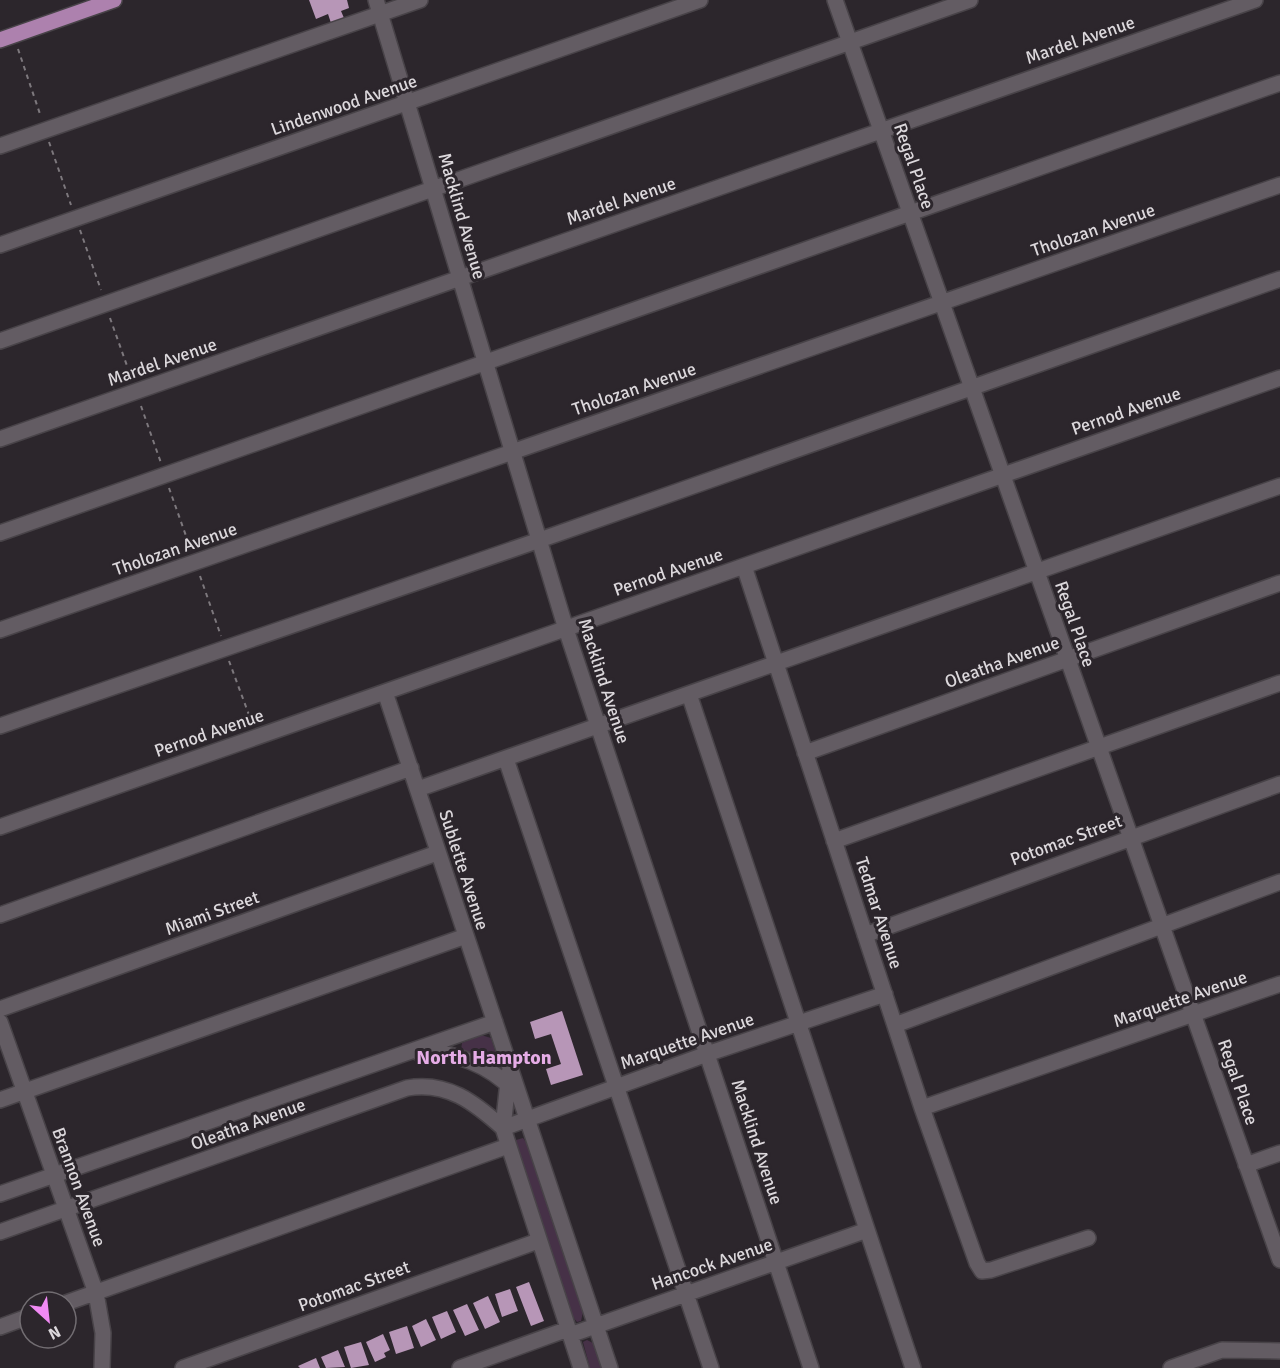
<svg xmlns="http://www.w3.org/2000/svg" width="1280" height="1368" viewBox="0 0 1280 1368" font-family="Signika,sans-serif">
<style>
.green{fill:#463147}
.building{fill:#b796b7}
.lines{fill:none;stroke-linecap:round;stroke-linejoin:round}
.minor-casing{stroke:#484348;stroke-width:18}
.major-casing{stroke:#484348;stroke-width:18}
.path{stroke:#7d787d;stroke-width:2;stroke-dasharray:4.5 4.5;stroke-linecap:butt}
.minor{stroke:#635c63;stroke-width:15}
.major{stroke:#ad81ae;stroke-width:15}
.labels{text-anchor:middle;dominant-baseline:central;stroke-width:6;stroke-linejoin:round;paint-order:stroke}
.street-label{font-size:18px;fill:#dcd8dc;stroke:#2c262c}
.neighbourhood-label{font-size:20px;font-weight:bold;fill:#e5ace6;stroke:#2c262c}
</style>
<rect width="100%" height="100%" fill="#2c262c"/>
<!-- green -->
<path class="green" d="M481 1035 491 1038 497 1057 493 1063 461 1050 462 1043Z
M523 1138 528 1145 583 1312 581 1321 577 1322 572 1316 516 1145V1140Z
M587 1340 593 1343 602 1368H590L583 1342Z"/>
<!-- building -->
<path class="building" d="M309 0H347L349 8 341 11 344 18 331 23 328 14 316 19Z
M562 1011 583 1075 551 1085 546 1069 561 1064 551 1034 535 1039 530 1022Z
M529 1282 544 1321 531 1326 516 1287Z
M510 1289 518 1311 502 1317 495 1294Z
M488 1296 500 1322 485 1329 473 1303Z
M467 1304 479 1330 465 1336 453 1310Z
M447 1311 456 1332 441 1339 432 1317Z
M426 1319 436 1340 421 1347 412 1326Z
M407 1326 414 1348 396 1354 389 1332Z
M383 1334 390 1350 384 1353 386 1357 375 1362 366 1342Z
M361 1342 369 1365 351 1368 344 1347Z
M338 1350 345 1367 326 1368 321 1357Z
M316 1358 320 1368H300L298 1366Z"/>
<g class="lines">
<!-- minor casing -->
<g class="minor-casing">
<path id="minor" d="M376 0 566 629 811 1368
M835 0 1280 1260
M0 146 420 0
M0 245 700 0
M0 341 970 0
M0 439 1255 0
M0 533 1280 83
M744 566 922 1108 977 1263 982 1271 991 1270 1088 1238
M0 630 1280 185
M385 692 610 1368
M689 694 913 1368
M0 726 554 535 1280 279
M805 753 1280 583
M506 759 711 1368
M418 789 1280 486
M0 827 1280 378
M834 841 1280 683
M0 915 411 768
M865 935 1280 784
M0 1009 437 853
M0 1022 96 1293 103 1333 102 1368
M895 1025 1280 882
M419 1053C453 1050 491 1066 514 1091
M509 1072 503 1128 581 1368
M0 1100 466 936
M922 1108 1280 984
M1246 1165 1280 1153
M0 1194 495 1022
M0 1232 407 1088C447 1081 474 1102 503 1128L707 1054 885 994
M66 1303 508 1146
M0 1327 30 1316
M570 1335 867 1230
M183 1368 538 1241
M460 1368 568 1329
M1171 1368 1222 1350 1280 1351"/>
</g>
<!-- major casing -->
<g class="major-casing">
<path id="major" d="M0 40 114 0"/>
</g>
<!-- path -->
<path class="path" d="M18 49 41 117
M49 142 71 205
M80 230 101 290
M110 318 131 377
M141 406 161 463
M169 488 191 550
M200 576 221 636
M229 661 252 723"/>
<!-- minor -->
<use href="#minor" class="minor"/>
<!-- major -->
<use href="#major" class="major"/>
</g>
<g class="labels">
<!-- street labels -->
<g class="street-label">
<text transform="translate(1080 40) rotate(-19)">Mardel Avenue</text>
<text transform="translate(344 105) rotate(-19)">Lindenwood Avenue</text>
<text transform="translate(914 166) rotate(71)">Regal Place</text>
<text transform="translate(621 201) rotate(-19)">Mardel Avenue</text>
<text transform="translate(462 216) rotate(74)">Macklind Avenue</text>
<text transform="translate(1093 230) rotate(-19)">Tholozan Avenue</text>
<text transform="translate(162 362) rotate(-19)">Mardel Avenue</text>
<text transform="translate(634 389) rotate(-19)">Tholozan Avenue</text>
<text transform="translate(1126 411) rotate(-19)">Pernod Avenue</text>
<text transform="translate(175 549) rotate(-19)">Tholozan Avenue</text>
<text transform="translate(668 572) rotate(-19)">Pernod Avenue</text>
<text transform="translate(1075 624) rotate(71)">Regal Place</text>
<text transform="translate(1002 662) rotate(-20)">Oleatha Avenue</text>
<text transform="translate(604 681) rotate(72)">Macklind Avenue</text>
<text transform="translate(209 733) rotate(-19)">Pernod Avenue</text>
<text transform="translate(1066 840) rotate(-20)">Potomac Street</text>
<text transform="translate(464 870) rotate(72)">Sublette Avenue</text>
<text transform="translate(212 913) rotate(-20)">Miami Street</text>
<text transform="translate(879 913) rotate(72)">Tedmar Avenue</text>
<text transform="translate(1180 999) rotate(-19)">Marquette Avenue</text>
<text transform="translate(687 1041) rotate(-19)">Marquette Avenue</text>
<text transform="translate(1238 1082) rotate(71)">Regal Place</text>
<text transform="translate(248 1124) rotate(-20)">Oleatha Avenue</text>
<text transform="translate(757 1142) rotate(72)">Macklind Avenue</text>
<text transform="translate(79 1187) rotate(70)">Brannon Avenue</text>
<text transform="translate(712 1264) rotate(-19)">Hancock Avenue</text>
<text transform="translate(354 1286) rotate(-20)">Potomac Street</text>
</g>
<!-- neighbourhood labels -->
<g class="neighbourhood-label">
<text x="484" y="1057">North Hampton</text>
</g>
</g>
<!-- north arrow -->
<g transform="translate(48 1320) rotate(153)"><circle r="28" fill="#2c262c" stroke="#726d72" stroke-width="1.5"/>
<path d="M0-4.5L10 22L0 15L-10 22Z" fill="#f18af4"/>
<text y="-9" font-size="16" font-weight="bold" text-anchor="middle" fill="#dcd8dc">N</text>
</g>
</svg>
